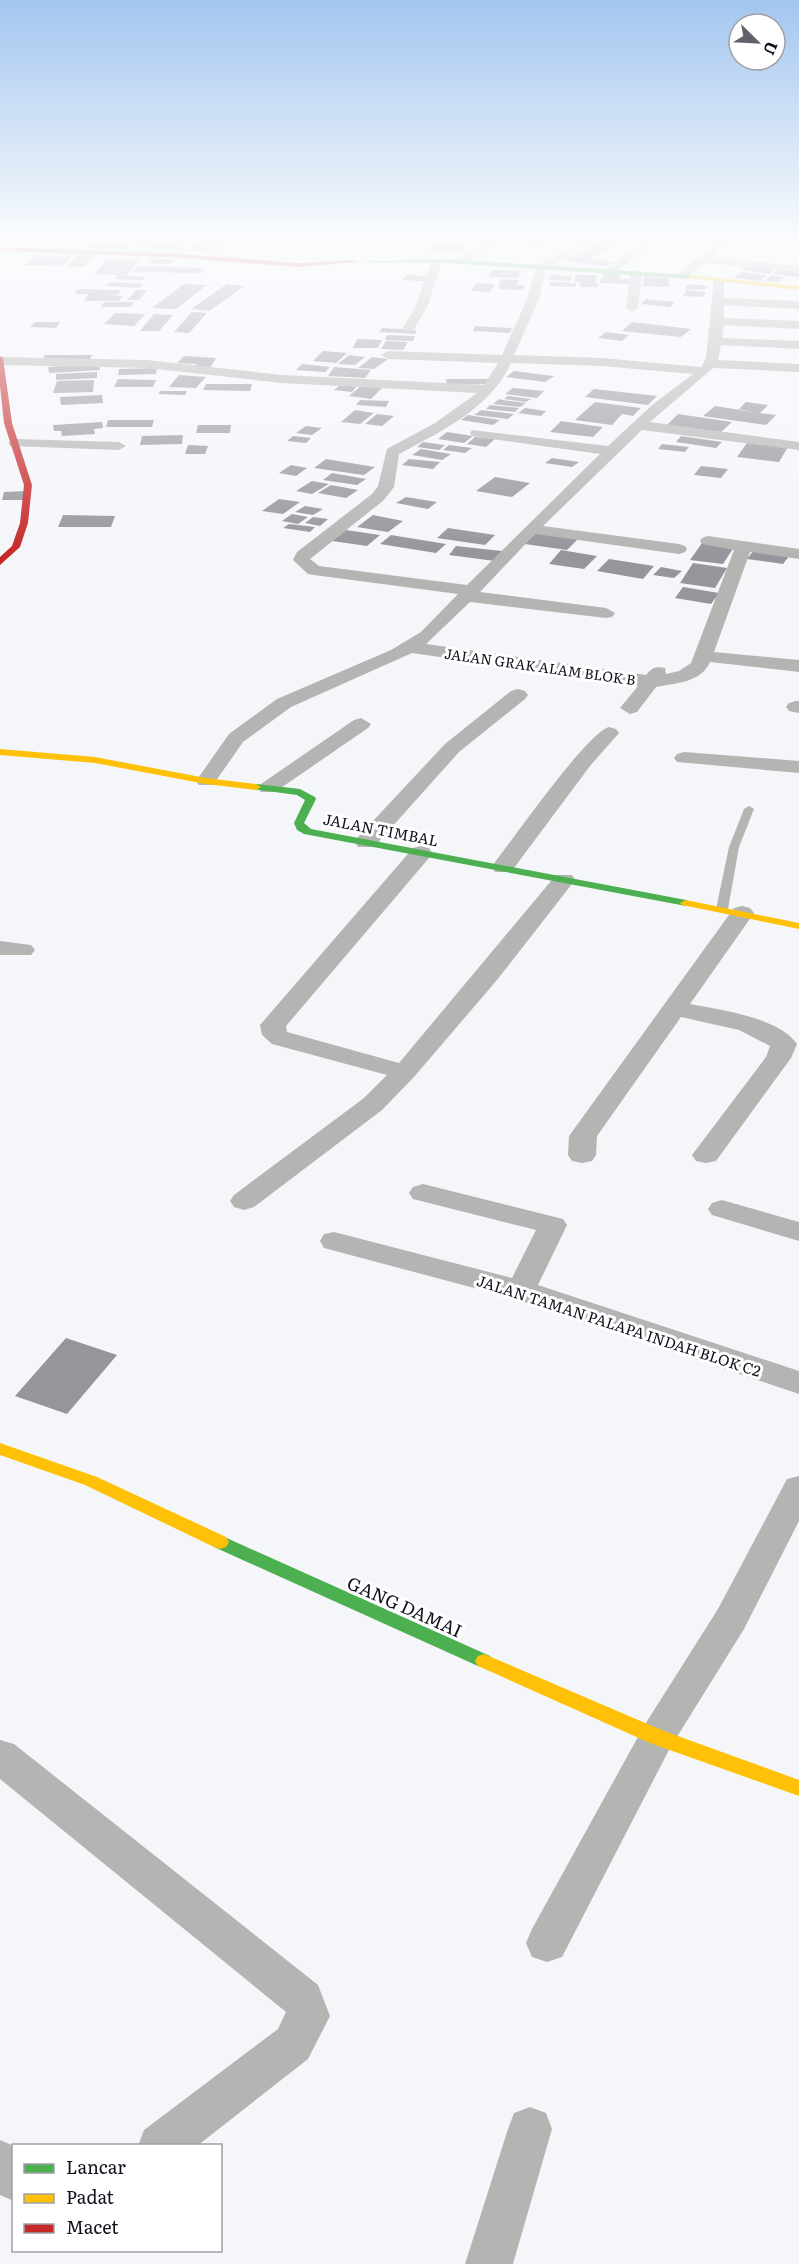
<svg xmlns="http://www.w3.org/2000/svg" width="799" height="2264" viewBox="0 0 799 2264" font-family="Literata,serif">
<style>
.building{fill:#94969c}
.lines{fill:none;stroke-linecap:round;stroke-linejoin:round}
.lane{fill:#b2b5b2;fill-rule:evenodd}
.street{fill:#b2b5b2;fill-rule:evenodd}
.fast{fill:#4caf50;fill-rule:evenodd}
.slow{fill:#ffc107;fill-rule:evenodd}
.jam{fill:#c62828;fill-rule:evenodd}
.labels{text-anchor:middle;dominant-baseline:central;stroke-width:6;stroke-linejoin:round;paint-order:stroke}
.far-street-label{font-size:14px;fill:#0f121d;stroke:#fff}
.street-label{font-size:15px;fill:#0f121d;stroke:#fff}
.near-street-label{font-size:18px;fill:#0f121d;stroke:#fff}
</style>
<rect width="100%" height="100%" fill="#f5f6fa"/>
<!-- building -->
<path class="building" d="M158 238H190L186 243 154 242Z
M602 238 621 240 601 253 583 251Z
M524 239 549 242 543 246 517 243Z
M198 240H223L214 252 189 251Z
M434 243 466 245 459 252 427 250Z
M91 244 131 246 126 250 86 249Z
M153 244 187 245 182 250 149 248Z
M579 252 599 254 591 259 614 262 606 266 563 261Z
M79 254H95L85 267 68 266Z
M33 257H71L63 266 24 265Z
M154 258 176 260 169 264 147 263Z
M107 259 139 260 126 276 145 277 142 280 114 279 119 275 94 274Z
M138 266 205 268 201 273 133 272Z
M747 266 776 269 770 274 741 270Z
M779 268 799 270V277L773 274Z
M492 270 522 271 518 278 487 277Z
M741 272 767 275 760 281 734 278Z
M604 273 621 274 620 279H630L629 284 600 283Z
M407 275 429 276 424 281 402 280Z
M551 275 572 276 570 281 549 280Z
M576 275H597L595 283H599L598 287H579L581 282H573Z
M771 275 785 277 779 282 765 281Z
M644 277 669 278V287L643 286Z
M500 279 519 280 517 285H524V290L498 289Z
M110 282 144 284 139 288 105 286Z
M550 282 576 283V287L550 286Z
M476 283 495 284 490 292 471 291Z
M184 284 207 285 176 309 152 308Z
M227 284 245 286 209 311 191 309Z
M688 284 708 286 704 290 684 289Z
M78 289 121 290 118 295H107L123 296 119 301H84L88 294H75Z
M136 290H147L139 300H127Z
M686 290 706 292 703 297 683 296Z
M646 299 675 302 670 307 641 304Z
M104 302H134L131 307H101Z
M192 312 207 313 189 333 174 332Z
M115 313 145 314 134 326 104 324Z
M154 314 173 315 159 331H140Z
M35 322H60L56 328 30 327Z
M632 322 691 329 681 337 622 331Z
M475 326 512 328 510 333 473 331Z
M382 328 417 330 415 334 379 332Z
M606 332 629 335 622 341 598 338Z
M387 335 415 336 413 341 385 340Z
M357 339 382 340 378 348H353Z
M386 341 408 342 403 350 381 349Z
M323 351 347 353 336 363 313 361Z
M45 355H92L89 361H42Z
M349 355 365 357 355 365 338 364Z
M184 356 216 358 209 370 193 369 196 364 177 363Z
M372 357 388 359 374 369 358 368Z
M99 364 100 370 49 373 48 367Z
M302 364 330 367 325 372 296 370Z
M334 367 371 370 365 378 328 376Z
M157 368 156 374 118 375 119 369Z
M514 371 554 376 545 382 506 377Z
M97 372V378L56 380V374Z
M179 375 206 377 196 388 169 387Z
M118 379 156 380 153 387H114Z
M446 379H489L490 384 447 385Z
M94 380 93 392 53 393 57 381Z
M206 384H252L250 391 203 390Z
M340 385 357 386 352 392 334 390Z
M361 386 382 388 371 399 349 396Z
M513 388 544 391 537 398 505 394Z
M594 389 657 396 648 405 585 397Z
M161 391H187L185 395 158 394Z
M102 395 103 403 61 405 60 397Z
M508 396 531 399 526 402 504 399Z
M499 399 503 400 526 403 520 407 493 404Z
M360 400 389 401 386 407 356 405Z
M595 402 641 408 633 416 622 414 612 425 575 420Z
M746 402 768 405 760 413 776 415 766 425 703 416 715 406 754 412 739 409Z
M490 405 519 408 515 412 486 409Z
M525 408 546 411 541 416 518 413Z
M355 410 374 413 360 424 341 422Z
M481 410 514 414 508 419 474 415Z
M377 414 394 416 382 426 365 424Z
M678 414 732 422 721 432 667 425Z
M468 415 500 420 493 425 461 420Z
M108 420H154L152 427H106Z
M561 421 603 427 593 437 550 432Z
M102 422 103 428 94 429 95 434 62 436 61 431H54L53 425Z
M198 425H231L230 433H196Z
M306 426 322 428 312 435 296 433Z
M447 432 473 436 464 443 438 439Z
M183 435 182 444 140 445 142 436Z
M293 436 311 438 306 443 287 441Z
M681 436 722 442 716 448 676 442Z
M475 437 495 439 486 447 467 444Z
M423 442 445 445 439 450 417 447Z
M747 443 788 447 779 462 737 457Z
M662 444 689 447 685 452 658 449Z
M188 445 208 446 205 454H185Z
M449 445 472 448 465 453 443 450Z
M421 449 451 454 442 460 412 455Z
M552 458 579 462 572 467 545 463Z
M326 459 375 467 364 475 314 468Z
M409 459 440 462 433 469 402 465Z
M291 465 307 468 296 476 279 473Z
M701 466 728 469 721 478 694 475Z
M332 473 366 479 357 485 323 480Z
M495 477 530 483 512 497 476 491Z
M312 481 329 484 312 494 296 491Z
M331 485 358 490 346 498 318 493Z
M26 491 24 500H2L4 492Z
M406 497 437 502 428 509 396 503Z
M279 499 300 502 283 514 262 511Z
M305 506 323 509 313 515 295 512Z
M292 514 308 517 298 524 282 521Z
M63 515 115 516 111 527H58Z
M373 515 403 521 388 532 357 527Z
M313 517 328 519 320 526 305 523Z
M289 524 315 527 310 532 283 528Z
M448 528 495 535 485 545 437 538Z
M346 530 380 535 367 546 332 541Z
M539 530 580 537 567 550 525 544Z
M391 535 446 544 436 553 380 544Z
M702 543 734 547 723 564 690 560Z
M456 546 502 551 495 561 449 555Z
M561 550 597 556 584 569 549 564Z
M754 550 790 555 783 564 747 559Z
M609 559 654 566 643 579 597 571Z
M693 563 727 568 715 588 680 583Z
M661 567 682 571 674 578 653 575Z
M683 587 719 593 711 604 675 598Z
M66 1338 117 1355 67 1414 15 1396Z"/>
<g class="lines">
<!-- lane -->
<path class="lane" d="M228 238H234L212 259H208Z
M749 806 754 809 739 847 728 909 726 911H718L716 909 729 847 744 809Z"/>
<!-- street -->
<path class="street" d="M143 238H154L137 255H129V251Z
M493 238H505L462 264 452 262Z
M588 238H601L546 269 539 299 514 355 602 358 701 367 706 358 714 279 724 281V298L799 301V309L724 305V318L799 321V329L724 325 722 338 799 341V349L721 345 718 360 799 364V372L713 368 650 422 799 442V450L642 430 543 526 679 544 685 546 687 549 685 552 679 554 535 534 480 592 606 608 615 613 612 617 606 618 470 602 426 644 646 675C652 668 655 666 665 668L666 674 679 671 691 663 734 550 702 544 700 541 702 538 708 536 799 549V559L750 552 714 652 799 660V672L710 662C701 683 675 683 656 687L637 712 630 714 620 708 638 686 412 653 291 707 243 742 213 785H199L196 781 229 734 277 699 391 650 421 632 458 594 314 575 308 574 293 560 297 552 372 494 378 486 387 449 435 423 477 393 282 383 147 368 1 365 0 357 147 360 282 375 484 385 498 363 388 359 381 355 388 351 502 355 527 299 537 265ZM511 363 602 366 693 374 652 405 608 446 472 430 470 433 472 436 477 437 600 454 467 585 319 566 310 559 384 500 394 487 399 454C440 432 491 408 511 363Z
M649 238H661L613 273H605V269Z
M722 238H733L712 257 799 266V272L705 263 686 278H678V274Z
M432 259 442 261 428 305 413 331H405L403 328 416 305Z
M636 271 642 274 638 308 632 312 626 308 630 274Z
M15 439 119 442 126 446 119 450 10 446 8 443Z
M518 689 525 691 528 695 525 699 459 752 374 847H358L355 842 358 837 445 744 511 691Z
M796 701H799V713L789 711 786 707 789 703Z
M361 718 371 724 368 728 275 792H261L258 788 261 784 354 720Z
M609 727 616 729 619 733 590 766 511 872H495L492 867 495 862C514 838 587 733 609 727Z
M684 752 799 761V773L677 762 674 758 677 754Z
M421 846 429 848 432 853 429 858 286 1026 287 1032 399 1063 556 875H572L575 880 497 980 414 1077 382 1110 254 1207 244 1210 234 1207 230 1201 234 1195 364 1098 387 1075 272 1044 262 1035 260 1025 413 848Z
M742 906 750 908 754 913 690 1004C720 1010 778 1017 797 1044L791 1058 716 1161 706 1163 696 1161 692 1155 766 1057 770 1046 739 1030 681 1017 597 1136 596 1155 592 1161 582 1163 572 1161 568 1155 569 1136 734 908Z
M0 941 31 945 35 950 31 955H0Z
M423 1184 563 1219 567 1225 538 1285 799 1371V1394L512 1298 324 1248 320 1241 324 1234 334 1232 512 1278 536 1230 413 1199 409 1193 413 1187Z
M722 1200 799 1222V1241L712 1215 708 1209 712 1203Z
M799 1476V1521L744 1629 670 1748 562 1957 547 1962 532 1957 526 1943 532 1929 644 1726 718 1609 787 1479Z
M0 1740 14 1744 318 1985 330 2016 308 2059 197 2146H138L144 2130 278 2029 286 2012 0 1779Z
M530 2107 546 2113 552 2129 513 2264H465L508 2129 514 2113Z
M0 2140 14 2146V2201L0 2195Z"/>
<!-- fast -->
<path class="fast" d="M447 259 690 275 693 277 690 279 447 263 350 262Z
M256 784 300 789 315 797 316 799 304 823 311 829 686 900 692 903 686 906 304 834 297 830 294 823 305 800 297 795 252 789 251 787Z
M220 1535 490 1656 493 1661 490 1666 484 1668 478 1666 214 1547 211 1542 214 1537Z"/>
<!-- slow -->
<path class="slow" d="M690 275 799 286V290L688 278Z
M0 749 95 757 206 778 256 784 261 787 256 790 206 784 95 763 0 755Z
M686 900 799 923V929L682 905 680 903Z
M0 1443 97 1477 226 1537 229 1542 226 1547 220 1549 214 1547 85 1485 0 1455Z
M484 1654 664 1731 799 1780V1796L650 1743 478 1666 475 1661 478 1656Z"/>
<!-- jam -->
<path class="jam" d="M0 247 168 253 298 263 353 260 356 262 298 267 168 257 0 251Z
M0 356 3 358 12 423 32 485 28 523 20 547 0 565V557L12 546 20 523 24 485 4 423 0 386Z"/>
</g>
<!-- sky -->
<linearGradient id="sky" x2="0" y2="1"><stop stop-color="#a3c6ef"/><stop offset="0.43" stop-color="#fafbfd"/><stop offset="1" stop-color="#fafbfd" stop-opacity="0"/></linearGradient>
<rect width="799" height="555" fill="url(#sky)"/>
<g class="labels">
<!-- far-street labels -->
<g class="far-street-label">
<text transform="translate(540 666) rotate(8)">JALAN GRAK ALAM BLOK B</text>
</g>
<!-- street labels -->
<g class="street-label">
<text transform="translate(381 829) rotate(11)">JALAN TIMBAL</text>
<text transform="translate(619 1325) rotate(18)">JALAN TAMAN PALAPA INDAH BLOK C2</text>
</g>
<!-- near-street labels -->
<g class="near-street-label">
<text transform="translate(405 1606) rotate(24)">GANG DAMAI</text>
</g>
</g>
<!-- legend -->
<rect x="12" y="2144" width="210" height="108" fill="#ffffff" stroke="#9fa0a5" stroke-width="1.5"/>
<rect x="24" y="2164" width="30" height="9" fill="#4caf50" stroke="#9fa0a5" stroke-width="1.5"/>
<text x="66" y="2174" font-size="18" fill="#0f121d">Lancar</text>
<rect x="24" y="2194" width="30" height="9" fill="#ffc107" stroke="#9fa0a5" stroke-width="1.5"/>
<text x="66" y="2204" font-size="18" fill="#0f121d">Padat</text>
<rect x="24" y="2224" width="30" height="9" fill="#c62828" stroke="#9fa0a5" stroke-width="1.5"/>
<text x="66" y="2234" font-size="18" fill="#0f121d">Macet</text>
<!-- north arrow -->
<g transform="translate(757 42) rotate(114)"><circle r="28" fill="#ffffff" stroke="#9fa0a5" stroke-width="1.5"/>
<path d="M0-4.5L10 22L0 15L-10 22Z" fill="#60626a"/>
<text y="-9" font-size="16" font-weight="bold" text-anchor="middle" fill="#0f121d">U</text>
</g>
</svg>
